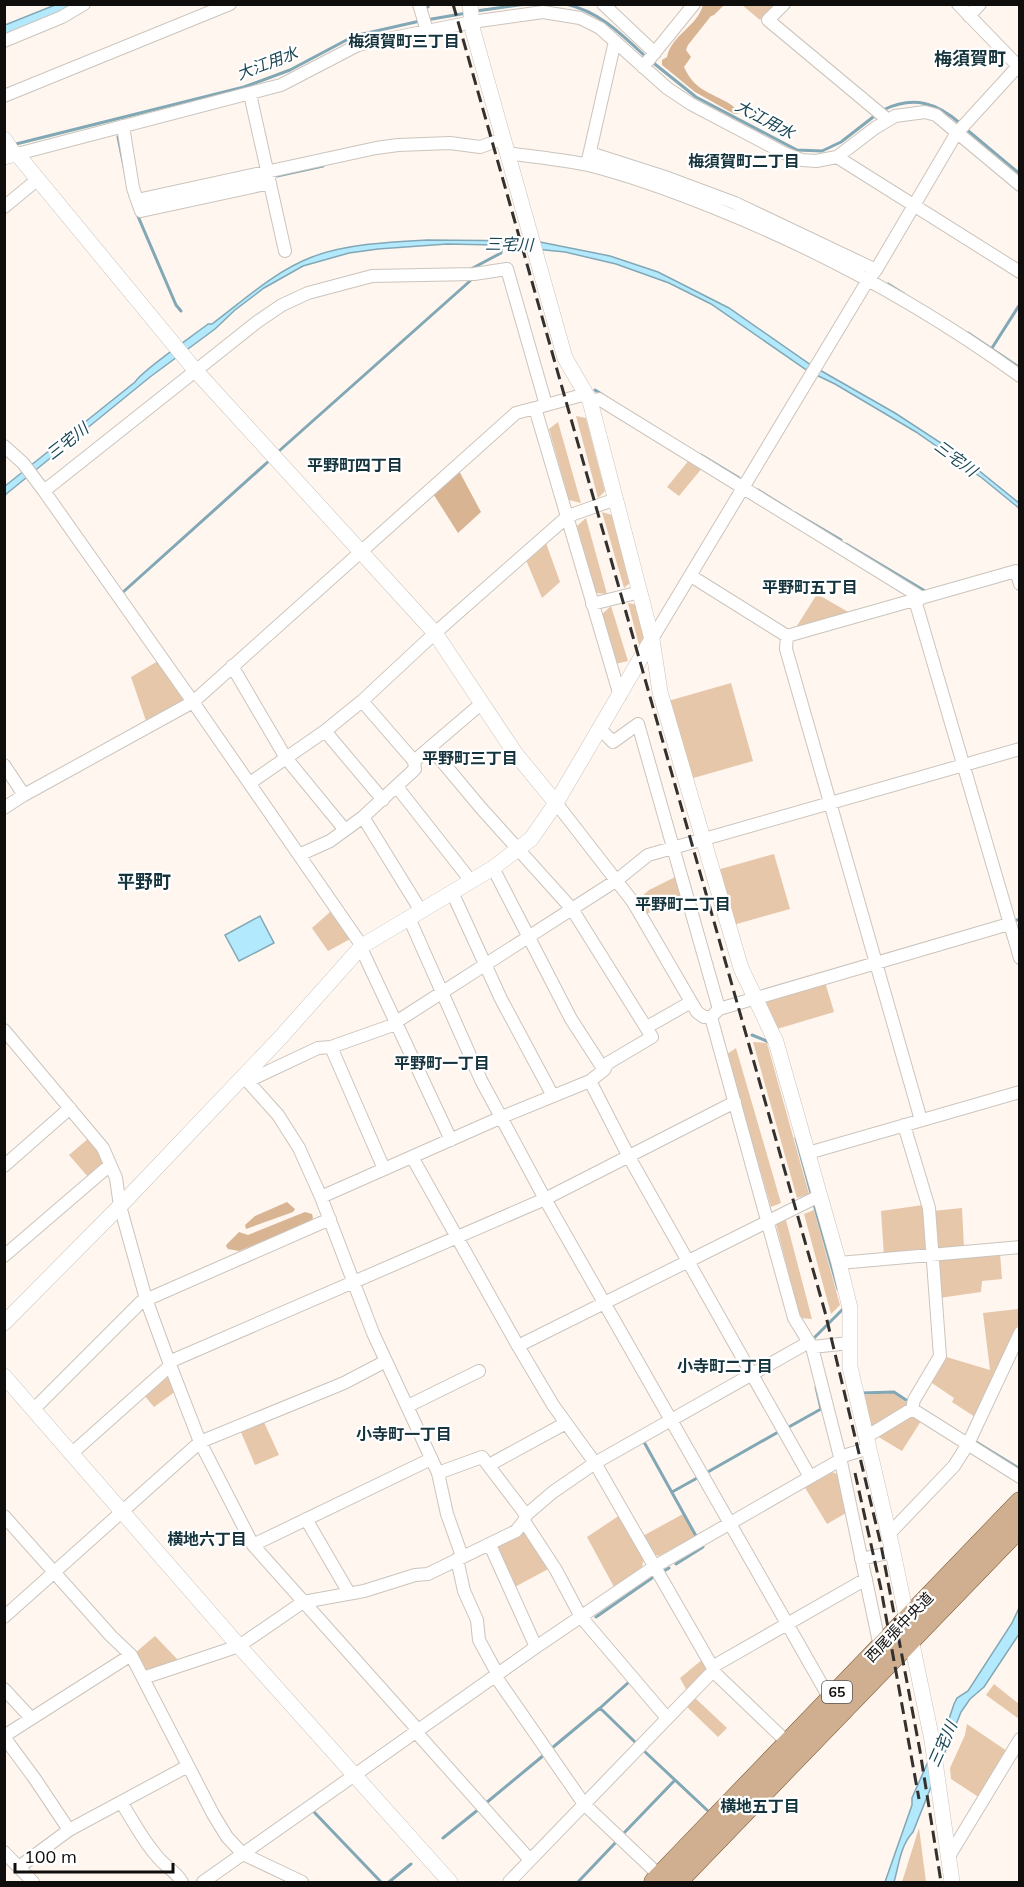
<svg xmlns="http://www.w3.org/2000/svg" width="1024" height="1887" viewBox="0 0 1024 1887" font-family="Mulish,'Noto Sans JP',sans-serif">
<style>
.green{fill:#e7c7a9}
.forest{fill:#d8b493}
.water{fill:#b3e9fd;stroke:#82a7b5;stroke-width:1.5}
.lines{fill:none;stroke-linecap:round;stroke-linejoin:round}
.stream{stroke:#82a7b5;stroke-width:3}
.minor-casing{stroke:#cbc4bd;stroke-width:14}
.tertiary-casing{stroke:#cbc4bd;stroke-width:16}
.primary-casing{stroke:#775430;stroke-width:21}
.minor{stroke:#fff;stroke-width:12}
.tertiary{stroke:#fff;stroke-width:15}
.primary{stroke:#cfaf8f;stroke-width:20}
.rail{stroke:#33302d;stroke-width:3;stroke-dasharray:12 6;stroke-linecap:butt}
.labels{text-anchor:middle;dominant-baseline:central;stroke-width:4.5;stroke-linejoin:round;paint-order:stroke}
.shield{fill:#fff;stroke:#585655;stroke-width:1.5}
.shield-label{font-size:14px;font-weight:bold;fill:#100e0c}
.street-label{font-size:15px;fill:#100e0c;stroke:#fff}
.neighbourhood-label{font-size:16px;font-weight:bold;fill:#16343e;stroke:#fff}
.water-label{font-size:16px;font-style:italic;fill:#194655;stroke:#fff}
.quarter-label{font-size:18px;font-weight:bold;fill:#16343e;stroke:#fff}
</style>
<rect width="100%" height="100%" fill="#fef6ef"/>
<!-- green -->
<path class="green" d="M742 5H776L760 20Z
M576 416 586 418 605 491 598 498Z
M558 422 581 503 569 500 549 429Z
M690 459 703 467 679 496 667 487Z
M602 512 612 515 631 582 624 588Z
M586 518 607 594 595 593 577 526Z
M546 543 560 582 542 598 526 560Z
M817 594 850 613 795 629Z
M628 603 638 605 646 635 639 645Z
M611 606 628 661 615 664 601 615Z
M158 661 185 698 183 704 146 721 131 677Z
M731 683 753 761 690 779 668 701Z
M774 854 790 909 733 925 717 870Z
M677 876 683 898 646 914 638 900 649 890Z
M330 912 335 914 352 938 328 951 312 928Z
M825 982 834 1012 777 1029 765 1004 769 998Z
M753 1042 767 1043 809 1194 797 1198Z
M736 1048 781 1203 771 1207 727 1054Z
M90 1137 101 1150 104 1164 89 1178 69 1155Z
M923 1205 927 1247 923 1252 884 1256 881 1211Z
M962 1208 964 1248 939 1250 934 1246 933 1211Z
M814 1210 840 1305 831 1314 804 1214Z
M786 1220 812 1319 800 1318 776 1224Z
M1000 1253 1002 1279 982 1281 981 1292 939 1298 936 1261 939 1258Z
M1019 1309V1323L975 1417 952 1402 954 1398 929 1381 943 1356 990 1370 983 1313Z
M166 1373 170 1374 176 1391 154 1407 143 1394Z
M893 1393 909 1404 870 1428 861 1395Z
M906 1416H920L923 1418 902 1451 877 1436Z
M263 1420 279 1455 255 1465 240 1430Z
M830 1471 837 1474 846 1513 827 1524 804 1486Z
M683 1514 695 1537 659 1556 650 1553 641 1537Z
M620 1515 644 1558 642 1567 614 1587 587 1537Z
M524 1527 550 1568 513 1588 494 1547Z
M155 1636 178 1660 146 1674 135 1653Z
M703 1659 707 1666V1671L687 1691 680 1678Z
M994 1684 1019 1704V1719L986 1695Z
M693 1696 727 1728 718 1737 685 1705Z
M967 1724 1007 1751 980 1798 951 1779 950 1768 965 1735Z
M919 1828 926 1882H902Z"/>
<!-- forest -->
<path class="forest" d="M703 5H724L714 15 711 16 688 45 686 50 691 57 684 67C697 96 718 92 739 111L738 114H734L695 92 662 65V60L667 57C672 34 697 27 703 5Z
M458 469 481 512 458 533 432 492Z
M287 1202 295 1209 293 1212 246 1229 245 1225 255 1216Z
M305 1212 312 1214 313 1218 308 1223 239 1251 228 1249 226 1246 227 1244 239 1232 248 1235Z"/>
<!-- water -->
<path class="water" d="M55 5H80L5 38V25Z
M427 240 535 241 610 256 658 272 729 308 811 365 895 413 961 456 1019 503 1020 509 982 478 916 432 835 384 808 371 711 304 669 283 616 264 565 252 496 245 447 244 378 249 349 253 303 266 264 288 235 310 215 329 150 377 5 495V486L135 382C141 371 194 335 208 324H212C244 300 275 271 312 257 346 244 390 242 427 240Z
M260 916 274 943 239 961 225 935Z
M1019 1608V1634L984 1687 970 1699 961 1712 913 1832C900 1846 899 1865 894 1882H885L912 1805V1798L938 1739 948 1722 954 1704 957 1698 968 1691 1012 1623Z"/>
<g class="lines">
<!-- stream -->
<path class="stream" d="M427 4 428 7
M566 4C600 12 621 34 646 57
M476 11 526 4
M426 20 467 13
M651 61 696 97 797 150 822 151 841 142 877 114
M883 110C914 95 937 103 961 124
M966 129 1020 174
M118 137 130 196
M16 144 244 87 290 70 354 36 420 21
M277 176 323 166
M722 205 741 212
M137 214 176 305 181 311
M471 269 501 253V244
M888 284 904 294
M968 333 1020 368
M992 348 1020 304
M595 390 603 395
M279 451 470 281
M701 455 739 478
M758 490 790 510
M795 513 841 540
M846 544 925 591
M122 593 270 460
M1016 920H1020
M752 1035 769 1042
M796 1138 811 1193
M814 1204 838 1289
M815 1337 843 1309
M861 1393 894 1392 906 1400
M787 1428 821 1409 816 1387
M644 1442 696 1536
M976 1442 1020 1469
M706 1473 780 1431
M672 1492 699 1477
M676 1564 703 1547
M664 1571 669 1568
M596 1617 652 1578
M600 1708 629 1682 628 1680
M552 1748 600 1708 635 1742
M643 1750 707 1810
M486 1803 544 1755
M314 1812 381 1882
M623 1834 675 1780
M443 1838 479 1809
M389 1882 411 1864
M578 1882 617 1841"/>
<!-- minor casing -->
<g class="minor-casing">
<path id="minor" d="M419 4 427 31
M603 4 655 53
M784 4 768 20 888 120
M958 4 1018 66
M969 16 980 4
M4 41 62 17 84 4
M643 67 694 4
M250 94 285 251
M4 96 230 4
M123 126 133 188 137 200 376 148 398 145 450 143 480 147 503 139
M507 153C533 157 561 159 588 165 632 176 675 192 717 209 824 252 926 308 1020 376
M590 153 668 178 735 203 876 270
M17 154 281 85 358 45 472 22 543 12 580 18 600 28 667 88 691 104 784 153 802 160 816 161 837 157 875 128 895 116 925 112 936 115 1020 185
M837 157 1020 272
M588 160 615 41
M137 200 141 211 270 183
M4 207 38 179
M590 401 599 399 922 598
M539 407 586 394
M4 446 23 463 44 491 193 702 362 946
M44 491 257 322 282 305 308 293 372 276 474 274 507 269 546 405
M691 576 787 636 1016 571 1020 584
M915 600 1020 958
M592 604 640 592
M787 636 786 649 921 1120
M652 639 868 280 876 270 956 134 1020 64
M232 666 286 758
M362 701 414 761 482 703
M599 728 613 742 638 724 719 1009
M325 731 383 800
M286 758 345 830
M4 765 24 795
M250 783 325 731 362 701 435 633 568 516 616 499
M397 787 471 881
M556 803 633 902 697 1012 704 1017H711
M4 808 24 795 193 702 516 413 535 408 620 696
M363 817 421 911
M299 855 330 841 363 817 415 769 414 761
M493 868 571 1019 604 1070
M452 892 501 999 553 1096
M409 918 481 1080 545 1199 830 1699
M361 948 451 1140
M714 1014 719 1009 1009 924
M711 1017 794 1318 812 1347 840 1457 880 1647
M396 1022 617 880 648 855 1020 749
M647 1027 691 1002
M4 1030 103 1148 116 1178 120 1206 146 1299 169 1362 200 1442 253 1545 418 1730
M331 1047 384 1169
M243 1076 278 1115 299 1148 321 1197 373 1333 438 1473 447 1514 462 1556
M248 1081 318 1048 331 1047 396 1024
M590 1081 629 1157 810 1477
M904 1125 929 1208 940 1356 914 1400 912 1409
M808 1153 1020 1092
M412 1157 518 1346 553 1405 595 1463 717 1675 788 1743
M4 1166 70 1108
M321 1197 502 1117 590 1081 604 1070 608 1063 652 1037 572 909 481 808 430 747
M4 1256 110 1165
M839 1263 1020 1247
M518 1346 819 1196
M812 1347 850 1343
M169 1362 545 1199 735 1102
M408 1406 479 1371
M33 1410 141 1302 330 1219
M866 1437 912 1409 1020 1477
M71 1454 171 1365
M840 1457 869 1448
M489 1465 566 1423
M438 1473 482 1457 526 1515
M4 1516 111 1636 131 1655 213 1814 227 1837 243 1854 302 1882
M306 1519 349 1593
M524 1521 556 1570 581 1617 667 1718
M889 1534 954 1466 968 1444 1020 1333
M253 1545 431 1459
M490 1545 536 1647
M457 1559 464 1591 477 1620 479 1640 498 1675
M861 1559 893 1552
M4 1617 200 1442 344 1383 386 1361
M712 1667 866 1579
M496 1677 584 1804 660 1876
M143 1678 239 1646 303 1602 364 1591 415 1575 428 1574 516 1531 524 1521 526 1515 553 1492 595 1463 809 1342
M4 1689 31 1718
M416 1732 530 1860
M4 1736 131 1655
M4 1737 35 1779 69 1830
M121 1802C132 1819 142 1839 156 1855 164 1866 176 1871 182 1882
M4 1852 33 1882
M948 1858 1020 1739
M19 1867 69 1830 188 1766
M203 1882 536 1647 654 1567 840 1460
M509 1882 714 1670"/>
</g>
<!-- tertiary casing -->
<g class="tertiary-casing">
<path id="tertiary" d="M470 4 473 31 565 358 590 401 652 639 660 692 741 968 776 1042 839 1263 850 1308V1367L893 1552 932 1740 952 1882
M4 139 14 154
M4 157 17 154 195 370 435 633 515 753 556 803
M4 1323 120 1206 281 1037 362 946 493 868 531 839 556 803 652 639
M4 1376 239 1646 450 1882"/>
</g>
<!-- primary casing -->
<g class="primary-casing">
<path id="primary" d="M654 1882 1020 1502
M677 1882 1020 1527"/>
</g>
<!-- minor -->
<use href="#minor" class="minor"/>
<!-- tertiary -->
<use href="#tertiary" class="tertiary"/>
<!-- primary -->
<use href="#primary" class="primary"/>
<!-- rail -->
<path class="rail" d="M453 4 825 1312 881 1545 920 1751 941 1882
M855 1473 881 1589 919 1799"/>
</g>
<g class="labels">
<!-- shield labels -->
<rect class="shield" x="822" y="1681" width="30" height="22" rx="4.5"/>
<g class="shield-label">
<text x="837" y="1692">65</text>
</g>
<!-- street labels -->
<g class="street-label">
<text transform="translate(899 1627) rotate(-46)">西尾張中央道</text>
</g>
<!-- neighbourhood labels -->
<g class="neighbourhood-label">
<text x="404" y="41">梅須賀町三丁目</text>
<text x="744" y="161">梅須賀町二丁目</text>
<text x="355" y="465">平野町四丁目</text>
<text x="810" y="587">平野町五丁目</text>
<text x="470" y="758">平野町三丁目</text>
<text x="683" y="904">平野町二丁目</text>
<text x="442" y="1063">平野町一丁目</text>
<text x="725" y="1366">小寺町二丁目</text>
<text x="404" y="1434">小寺町一丁目</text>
<text x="207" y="1539">横地六丁目</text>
<text x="760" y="1806">横地五丁目</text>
</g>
<!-- water labels -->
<g class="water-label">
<text transform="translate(267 63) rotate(-21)">大江用水</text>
<text transform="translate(765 119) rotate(28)">大江用水</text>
<text transform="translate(509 244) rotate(1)">三宅川</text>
<text transform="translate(67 441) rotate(-38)">三宅川</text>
<text transform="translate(956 458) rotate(37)">三宅川</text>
<text transform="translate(942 1744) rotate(-66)">三宅川</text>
</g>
<!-- quarter labels -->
<g class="quarter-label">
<text x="970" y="58">梅須賀町</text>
<text x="144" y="881">平野町</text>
</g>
</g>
<!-- border -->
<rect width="1024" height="1887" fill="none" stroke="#100e0c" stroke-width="12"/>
<!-- scale -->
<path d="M15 1863v9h158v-9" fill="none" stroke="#100e0c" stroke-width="3"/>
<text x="24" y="1863" font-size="18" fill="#100e0c" stroke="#ffffff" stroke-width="4.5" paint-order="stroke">100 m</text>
</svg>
